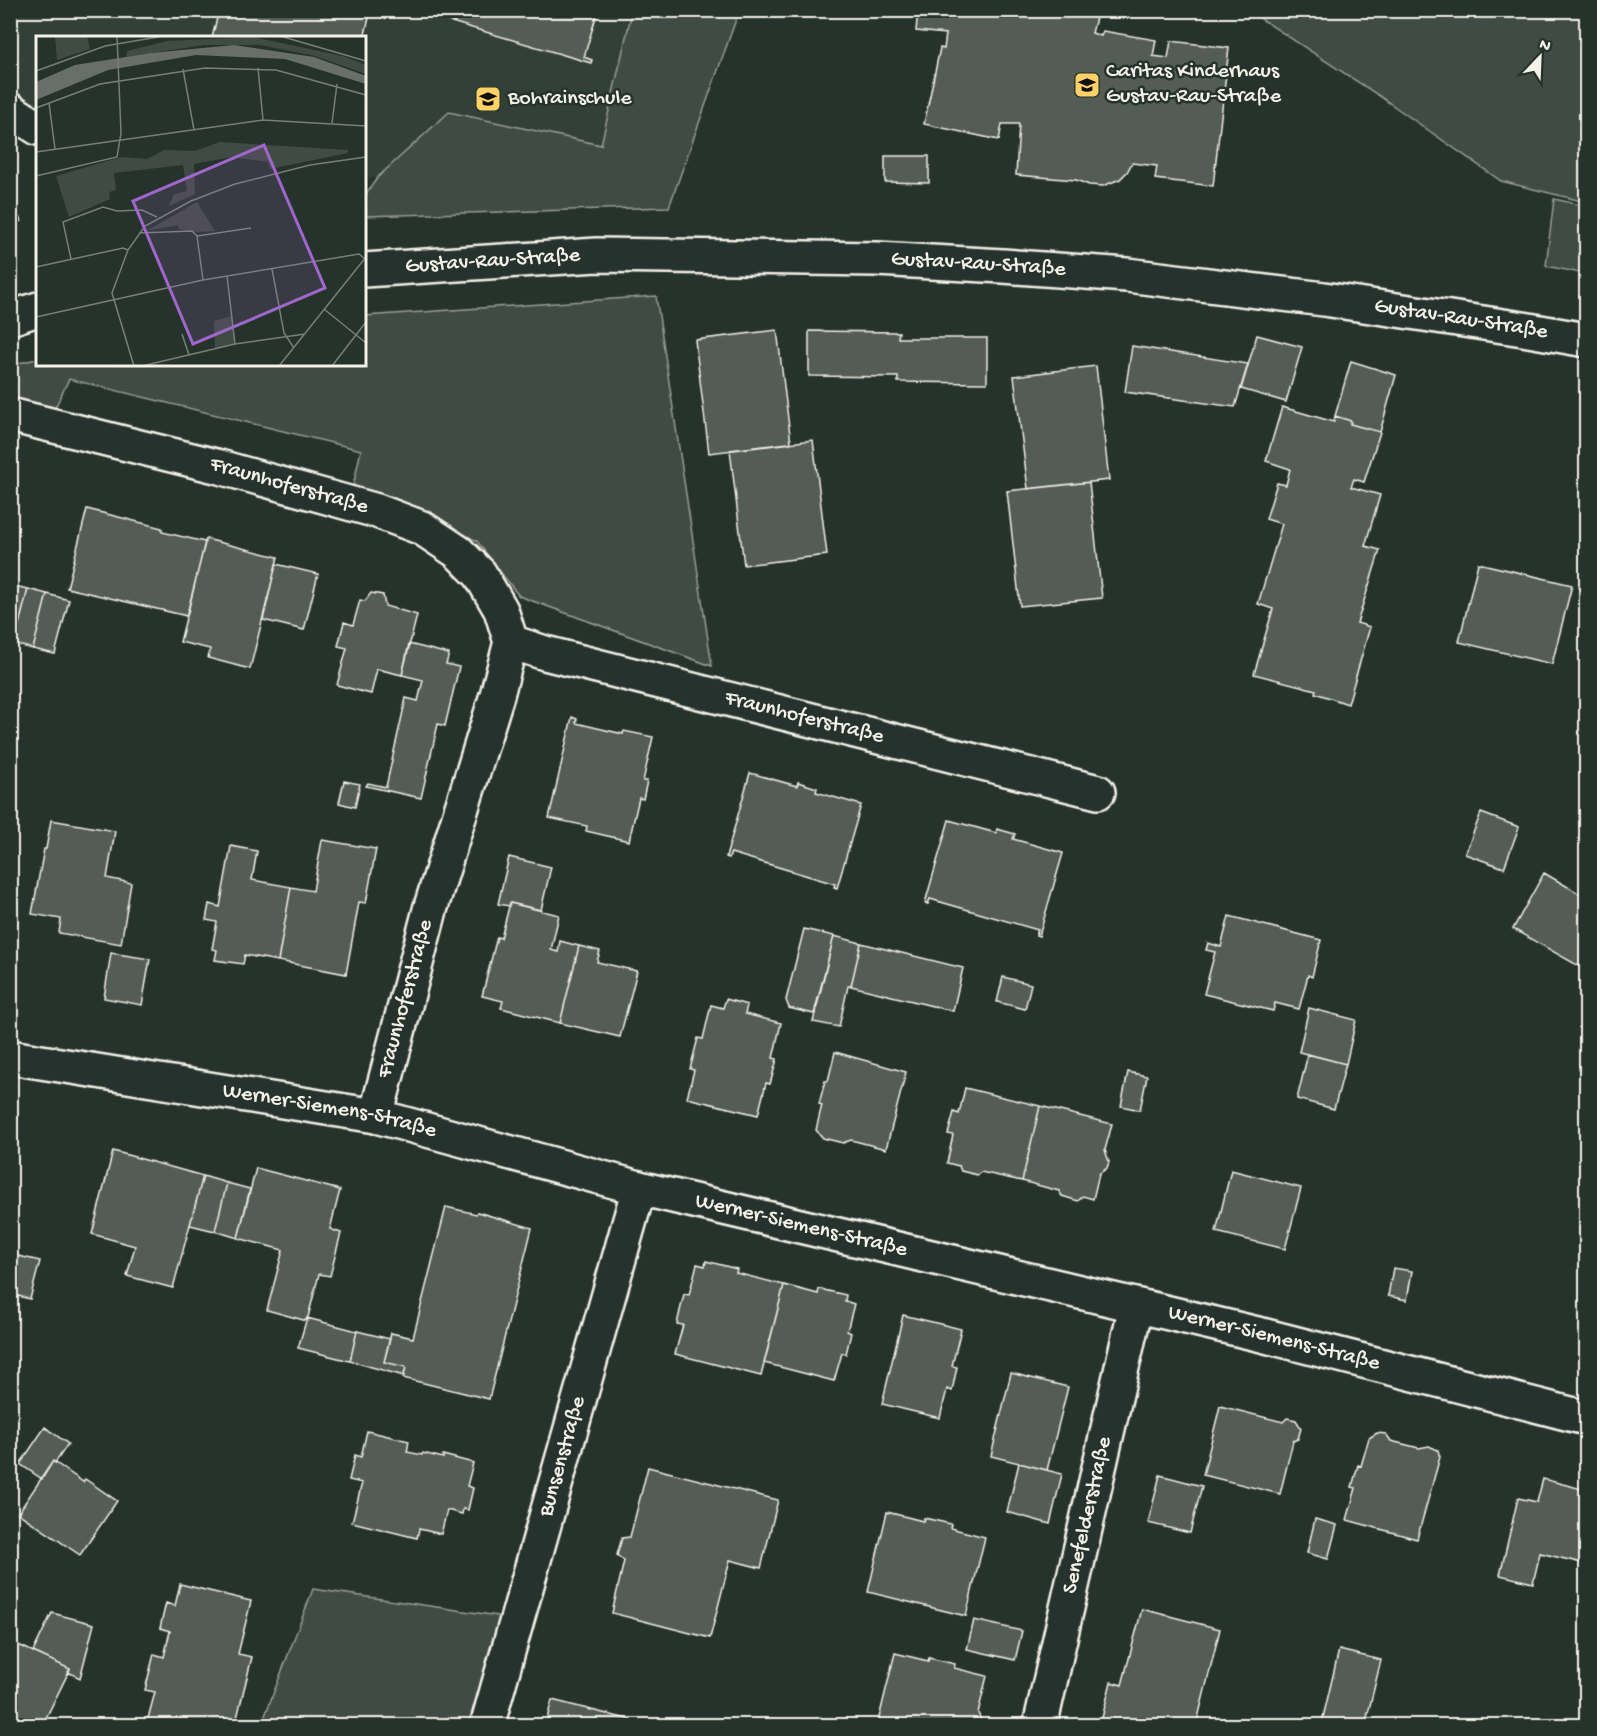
<svg xmlns="http://www.w3.org/2000/svg" width="1597" height="1736" viewBox="0 0 1597 1736" font-family="'Gochi Hand',sans-serif">
<style>
.built{fill:#333f39}
.green{fill:#414b45;stroke:#9a9e96;stroke-width:1.5}
.building{fill:#525c55;stroke:#f4f1e8;stroke-width:1.5}
.lines{fill:none;stroke-linecap:round;stroke-linejoin:round}
.street-casing{stroke:#f4f1e8;stroke-width:38}
.street{stroke:#26332d;stroke-width:33}
.labels{text-anchor:middle;dominant-baseline:central;stroke-width:5;stroke-linejoin:round;paint-order:stroke}
.poi-label{font-size:22px;fill:#f4f1e8;stroke:#26332d;text-anchor:start}
.street-label{font-size:22px;fill:#f4f1e8;stroke:#26332d}
.inset-road{fill:none;stroke:#787f78;stroke-width:1.5}
.view{fill:#9f67cb;fill-opacity:0.15;stroke:#9f67cb;stroke-width:3}
.inset-edge{fill:none;stroke:#f4f1e8;stroke-width:3}
</style>
<rect width="100%" height="100%" fill="#26332d"/>
<filter id="ink" filterUnits="userSpaceOnUse"><feTurbulence type="fractalNoise" baseFrequency=".0167" numOctaves="2"/><feDisplacementMap in="SourceGraphic" scale="12" xChannelSelector="R" yChannelSelector="G"/><feConvolveMatrix kernelMatrix="1 2 1 2 8 2 1 2 1" color-interpolation-filters="sRGB"/></filter>
<g filter="url(#ink)">
<!-- built -->
<path class="built" d="M10 11H631L600 145 449 112 378 177 365 179 364 38H38L37 106 11 92Z"/>
<!-- green -->
<path class="green" d="M632 11H739L669 207 365 216V195L378 177 449 112 601 145Z
M1249 11H1586V202L1501 181 1378 95Z
M1554 199 1586 206V274L1546 266Z
M656 296 712 666 519 596 477 541 418 509 352 491 361 450 69 379 52 414 11 400 10 365 37 359 38 364H364L365 316Z
M313 1589 518 1619 487 1725 261 1726Z"/>
<!-- building -->
<path class="building" d="M219 10H371L364 38H212Z
M448 10H598L584 57 592 60 591 63 445 20Z
M918 10H1071L1096 18 1092 33 1101 36 1103 31 1156 40 1153 56 1168 58 1171 41 1229 48 1213 186 1155 179 1157 166 1132 163 1127 172 1120 179 1103 186 1089 185 1076 180 1016 175 1019 124H1002L999 140 924 124 940 48 944 49 946 34 916 31Z
M885 156H929V183L885 182Z
M10 199 21 221 10 226Z
M777 330 791 443 709 453 695 340Z
M809 331 899 332 898 338H987V383L898 382V377L809 376Z
M1257 335 1302 347 1286 402 1241 389Z
M1132 346 1248 364 1235 407 1125 392Z
M1351 361 1396 375 1380 432 1350 424 1351 421 1335 416Z
M1096 366 1109 480 1028 489 1014 376Z
M1282 407 1334 422 1335 416 1351 421 1350 424 1380 432 1364 482 1354 479 1351 487 1380 495 1365 546 1380 550 1357 623 1370 627 1348 704 1315 693 1316 690 1254 674 1273 609 1258 604 1282 524 1266 519 1277 483 1286 485 1290 469 1266 461Z
M813 440 827 555 744 565 730 450Z
M1089 482 1102 598 1020 606 1007 491Z
M87 509 162 528V532L205 542 187 616 67 588Z
M206 539 278 557 250 669 208 658 210 649 180 642Z
M1478 563 1572 585 1552 664 1459 642Z
M276 564 318 574 304 630 263 620Z
M10 585 28 589 14 644 10 643Z
M28 589 47 594 33 649 14 644Z
M371 593 383 595 385 606 417 615 402 675 377 669 371 694 337 685 347 648 338 646 344 622 353 625 360 600 365 601Z
M47 594 69 600 55 654 33 649Z
M409 644 449 654 446 664 459 667 445 726 438 724 421 798 366 786 368 783 386 787 406 698 418 701 423 680 402 675Z
M572 717 577 719 576 723 623 734 624 731 653 737 643 781H647L643 799 639 798 629 841 586 831 587 826 549 818Z
M750 773 797 786 798 782 817 788 816 792 861 805 837 888 834 887 835 884 731 853 729 858 726 857Z
M344 781 360 784 355 807 339 803Z
M1481 813 1519 827 1504 868 1465 854Z
M51 820 115 831 107 878 131 883 121 944 59 933 61 919 32 914 44 849H46Z
M949 820 996 833 997 829 1015 834 1013 839 1063 853 1039 936 1036 935 1038 930 930 899 928 904 925 903Z
M322 840 376 849 366 903 359 902 346 974 278 961 291 887 313 891Z
M231 846 257 851 252 880 291 887 278 961 245 955 243 964 215 960 217 950 212 949 217 922 206 920 209 904 220 907Z
M509 857 551 867 541 910 510 903 509 906 498 904Z
M1544 873 1585 897 1586 894V970L1513 929Z
M510 903 559 915 551 950 558 952 560 941 579 946 560 1023 501 1008 503 1001 482 996 497 937 501 938Z
M1229 916 1321 940 1312 977 1308 975 1299 1009 1275 1003 1273 1011 1204 994 1215 952 1206 950 1208 943 1221 947Z
M804 929 834 936 814 1014 789 1008 786 1000Z
M834 936 861 943 851 986H848L839 1027 813 1022Z
M861 943 963 968 953 1011 851 986Z
M579 946 600 951 597 962 637 971 620 1037 560 1023Z
M111 953 150 959 142 1005 104 998Z
M1003 977 1031 984 1025 1009 997 1002Z
M726 999 747 1005 745 1014 781 1023 773 1058 777 1059 770 1084 766 1083 758 1115 687 1098 694 1070 690 1069 698 1038 703 1039 711 1005 723 1008Z
M1309 1008 1356 1020 1346 1064 1299 1052Z
M835 1052 906 1072 886 1149 851 1140 843 1143 823 1138 816 1130 822 1105 819 1104 825 1081H828Z
M1308 1054 1346 1064 1334 1109 1297 1099Z
M1128 1072 1147 1076 1140 1110 1121 1106Z
M965 1088 1040 1106 1022 1181 981 1172 977 1175 961 1171 959 1166 947 1163 953 1135 948 1134 954 1112 959 1114Z
M1040 1106 1112 1124 1105 1150 1109 1162 1107 1168 1099 1174 1093 1199 1083 1196 1078 1201 1062 1196 1059 1191 1022 1181Z
M113 1151 203 1176 173 1288 127 1276 135 1246 92 1234Z
M256 1168 340 1190 330 1229 341 1233 330 1276 319 1274 307 1321 267 1310 283 1250 238 1238Z
M1231 1170 1301 1188 1285 1249 1216 1232Z
M203 1176 227 1183 215 1231 190 1225Z
M227 1183 250 1189 238 1238 215 1231Z
M446 1207 476 1214 477 1212 532 1228 489 1399 403 1378 406 1367 384 1362 391 1333 413 1338Z
M10 1254 40 1261 30 1299 10 1294Z
M706 1261 737 1269 736 1273 784 1285 761 1376 675 1354 683 1325 677 1324 684 1294 689 1295 697 1264 705 1266Z
M1393 1268 1412 1271 1407 1300 1388 1296Z
M784 1285 818 1294 819 1289 846 1295 845 1301 854 1304 847 1331 851 1333 846 1354 842 1353 834 1381 764 1363Z
M903 1315 961 1329 952 1366 957 1367 952 1391 947 1389 940 1418 882 1404Z
M307 1318 357 1331 350 1361 298 1348Z
M357 1331 390 1339 384 1362 406 1367 404 1376 350 1361Z
M1011 1373 1068 1387 1047 1470 991 1456Z
M1220 1406 1283 1422 1287 1418 1296 1420 1301 1428 1298 1439 1293 1441 1280 1494 1203 1475Z
M45 1427 68 1444 55 1463 53 1461 42 1479 20 1464Z
M367 1431 409 1441 407 1452 422 1455 423 1453 443 1458V1455L473 1463 467 1486 473 1488 468 1510 463 1509 462 1514 447 1510 441 1534 419 1529 417 1538 352 1522 362 1483 349 1480 355 1455 361 1457Z
M1377 1433 1386 1434 1391 1441 1419 1448 1429 1446 1438 1450 1439 1454 1440 1457 1417 1539 1347 1520 1356 1488 1352 1487 1358 1465 1361 1466 1369 1438Z
M53 1461 83 1482 85 1479 117 1501 80 1555 18 1513Z
M1019 1463 1062 1474 1050 1524 1007 1512Z
M648 1467 778 1500 761 1568 730 1560 710 1638 612 1613 624 1561 617 1555 622 1538 630 1537Z
M1160 1475 1202 1486 1190 1533 1148 1523Z
M1543 1479 1586 1490V1564L1540 1553 1533 1583 1500 1575 1518 1498 1537 1502Z
M887 1512 923 1521 924 1518 951 1524 950 1528 985 1537 966 1616 868 1592Z
M1315 1519 1337 1525 1328 1559 1307 1553Z
M180 1584 251 1601 238 1654 252 1657 235 1726H146L155 1692 145 1690 154 1654 164 1657 170 1631 160 1628 166 1603 175 1606Z
M1142 1609 1220 1629 1196 1726H1100L1111 1682 1122 1685Z
M52 1613 94 1624 80 1678 68 1672 70 1669 33 1652Z
M974 1620 1022 1631 1015 1660 967 1649Z
M10 1641 70 1669 42 1726H10Z
M1339 1650 1381 1660 1365 1726H1321Z
M895 1653 928 1661 929 1658 955 1664 954 1668 987 1676 978 1713 982 1722V1726H877Z
M552 1700 631 1720 629 1726H545Z"/>
<g class="lines">
<!-- street casing -->
<g class="street-casing">
<g id="street">
<path d="M10 110 38 128"/>
<path id="s1" d="M364 270 597 255 877 259 1003 266 1127 275 1324 299 1523 329 1586 340"/>
<path d="M10 318 38 309"/>
<path id="s2" d="M10 415 216 466 377 511 422 528 458 552 480 574 501 610 511 642 497 695 430 910 376 1116"/>
<path id="s3" d="M511 642 545 653 1098 792"/>
<path id="s4" d="M10 1057 376 1116 639 1188 1262 1335 1586 1418"/>
<path id="s5" d="M487 1726 639 1188"/>
<path id="s6" d="M1040 1726 1136 1306"/>
</g>
</g>
<!-- street -->
<use href="#street" class="street"/>
</g>
</g>
<!-- icons -->
<defs>
<g id="school-square" transform="scale(1.35)"><rect x="-9" y="-9" width="18" height="18" rx="4" fill="#ffd166" stroke="#26332d"/><path d="M0-5L7-2L0 1L-7-2ZM-4 1L0 2.5L4 1V4Q0 6-4 4Z" fill="#111"/></g>
</defs>
<g fill-rule="evenodd">
<use href="#school-square" x="1087" y="85"/>
<use href="#school-square" x="488" y="99"/>
</g>
<g class="labels">
<!-- poi labels -->
<g class="poi-label">
<text x="1106" y="72">Caritas Kinderhaus<tspan x="1106" dy="25">Gustav-Rau-Straße</tspan></text>
<text x="508" y="99">Bohrainschule</text>
</g>
<!-- street labels -->
<g class="street-label">
<text stroke="none"><textPath href="#s1" startOffset="129">Gustav-Rau-Straße</textPath></text>
<text stroke="none"><textPath href="#s1" startOffset="615">Gustav-Rau-Straße</textPath></text>
<text stroke="none"><textPath href="#s1" startOffset="1101">Gustav-Rau-Straße</textPath></text>
<text stroke="none"><textPath href="#s2" startOffset="288">Fraunhoferstraße</textPath></text>
<text stroke="none"><textPath href="#s3" startOffset="303">Fraunhoferstraße</textPath></text>
<text transform="translate(406 999) rotate(-75)">Fraunhoferstraße</text>
<text stroke="none"><textPath href="#s4" startOffset="324">Werner-Siemens-Straße</textPath></text>
<text stroke="none"><textPath href="#s4" startOffset="810">Werner-Siemens-Straße</textPath></text>
<text stroke="none"><textPath href="#s4" startOffset="1296">Werner-Siemens-Straße</textPath></text>
<text stroke="none"><textPath href="#s5" startOffset="280">Bunsenstraße</textPath></text>
<text stroke="none"><textPath href="#s6" startOffset="216">Senefelderstraße</textPath></text>
</g>
</g>
<!-- overview -->
<g transform="translate(36 36)">
<rect width="330" height="330" fill="#26332d"/>
<path d="M19 0H51L54 13 21 24ZM217 1 307 20 330 29V38L279 20 224 9H168L90 21 91 15 131 5ZM184 106 312 114V117L234 133 232 126 196 121 158 128 159 158 133 170 138 158 151 155 147 129 78 137 80 154 73 156 74 163 33 181 20 140 85 121 111 123 128 114 159 115ZM161 166 179 195 160 196 143 193 142 189 110 195ZM196 280 199 308 179 313 178 285Z" fill="#414b45"/>
<path d="M198 9 278 21 330 40V48L249 23 160 19 72 34 0 64V46L39 29 115 17Z" fill="#676f68"/>
<path class="inset-road" d="M244 0 330 25M222 32 227 84M147 33 158 94M0 35 69 10 128 0M13 67 19 113M0 72 64 48 169 32 240 34 330 59M296 87 301 48M0 116 227 84 330 90M0 140 81 121 85 97 81 0M103 197 156 195 161 200 167 244M161 200 215 192M35 223 27 186 67 171 81 175 106 174 121 181M0 231 87 212 92 214M236 233 248 297 258 312M191 240 199 308M288 273 330 307M0 281 167 244 323 218 329 223M146 298 153 319M98 330 76 257 92 214 109 190 155 165 199 148 274 129 330 121M106 330 199 308 269 298M243 330 330 221M296 330 330 286"/>
<path class="view" d="M228 109 289 252 157 308 97 165Z"/>
<rect width="330" height="330" class="inset-edge"/>
</g>
<!-- margin -->
<rect width="1597" height="1736" fill="none" stroke="#26332d" stroke-width="36"/>
<rect x="18" y="18" width="1561" height="1700" fill="none" stroke="#f4f1e8" stroke-width="2" filter="url(#ink)"/>
<!-- north arrow -->
<g transform="translate(1540 57) rotate(23)" stroke="#26332d" stroke-width="4.5" paint-order="stroke">
<path d="M0-4.5L10 22L0 15L-10 22Z" fill="#f4f1e8"/>
<text y="-9" font-size="16" font-weight="bold" text-anchor="middle" fill="#f4f1e8">N</text>
</g>
</svg>
